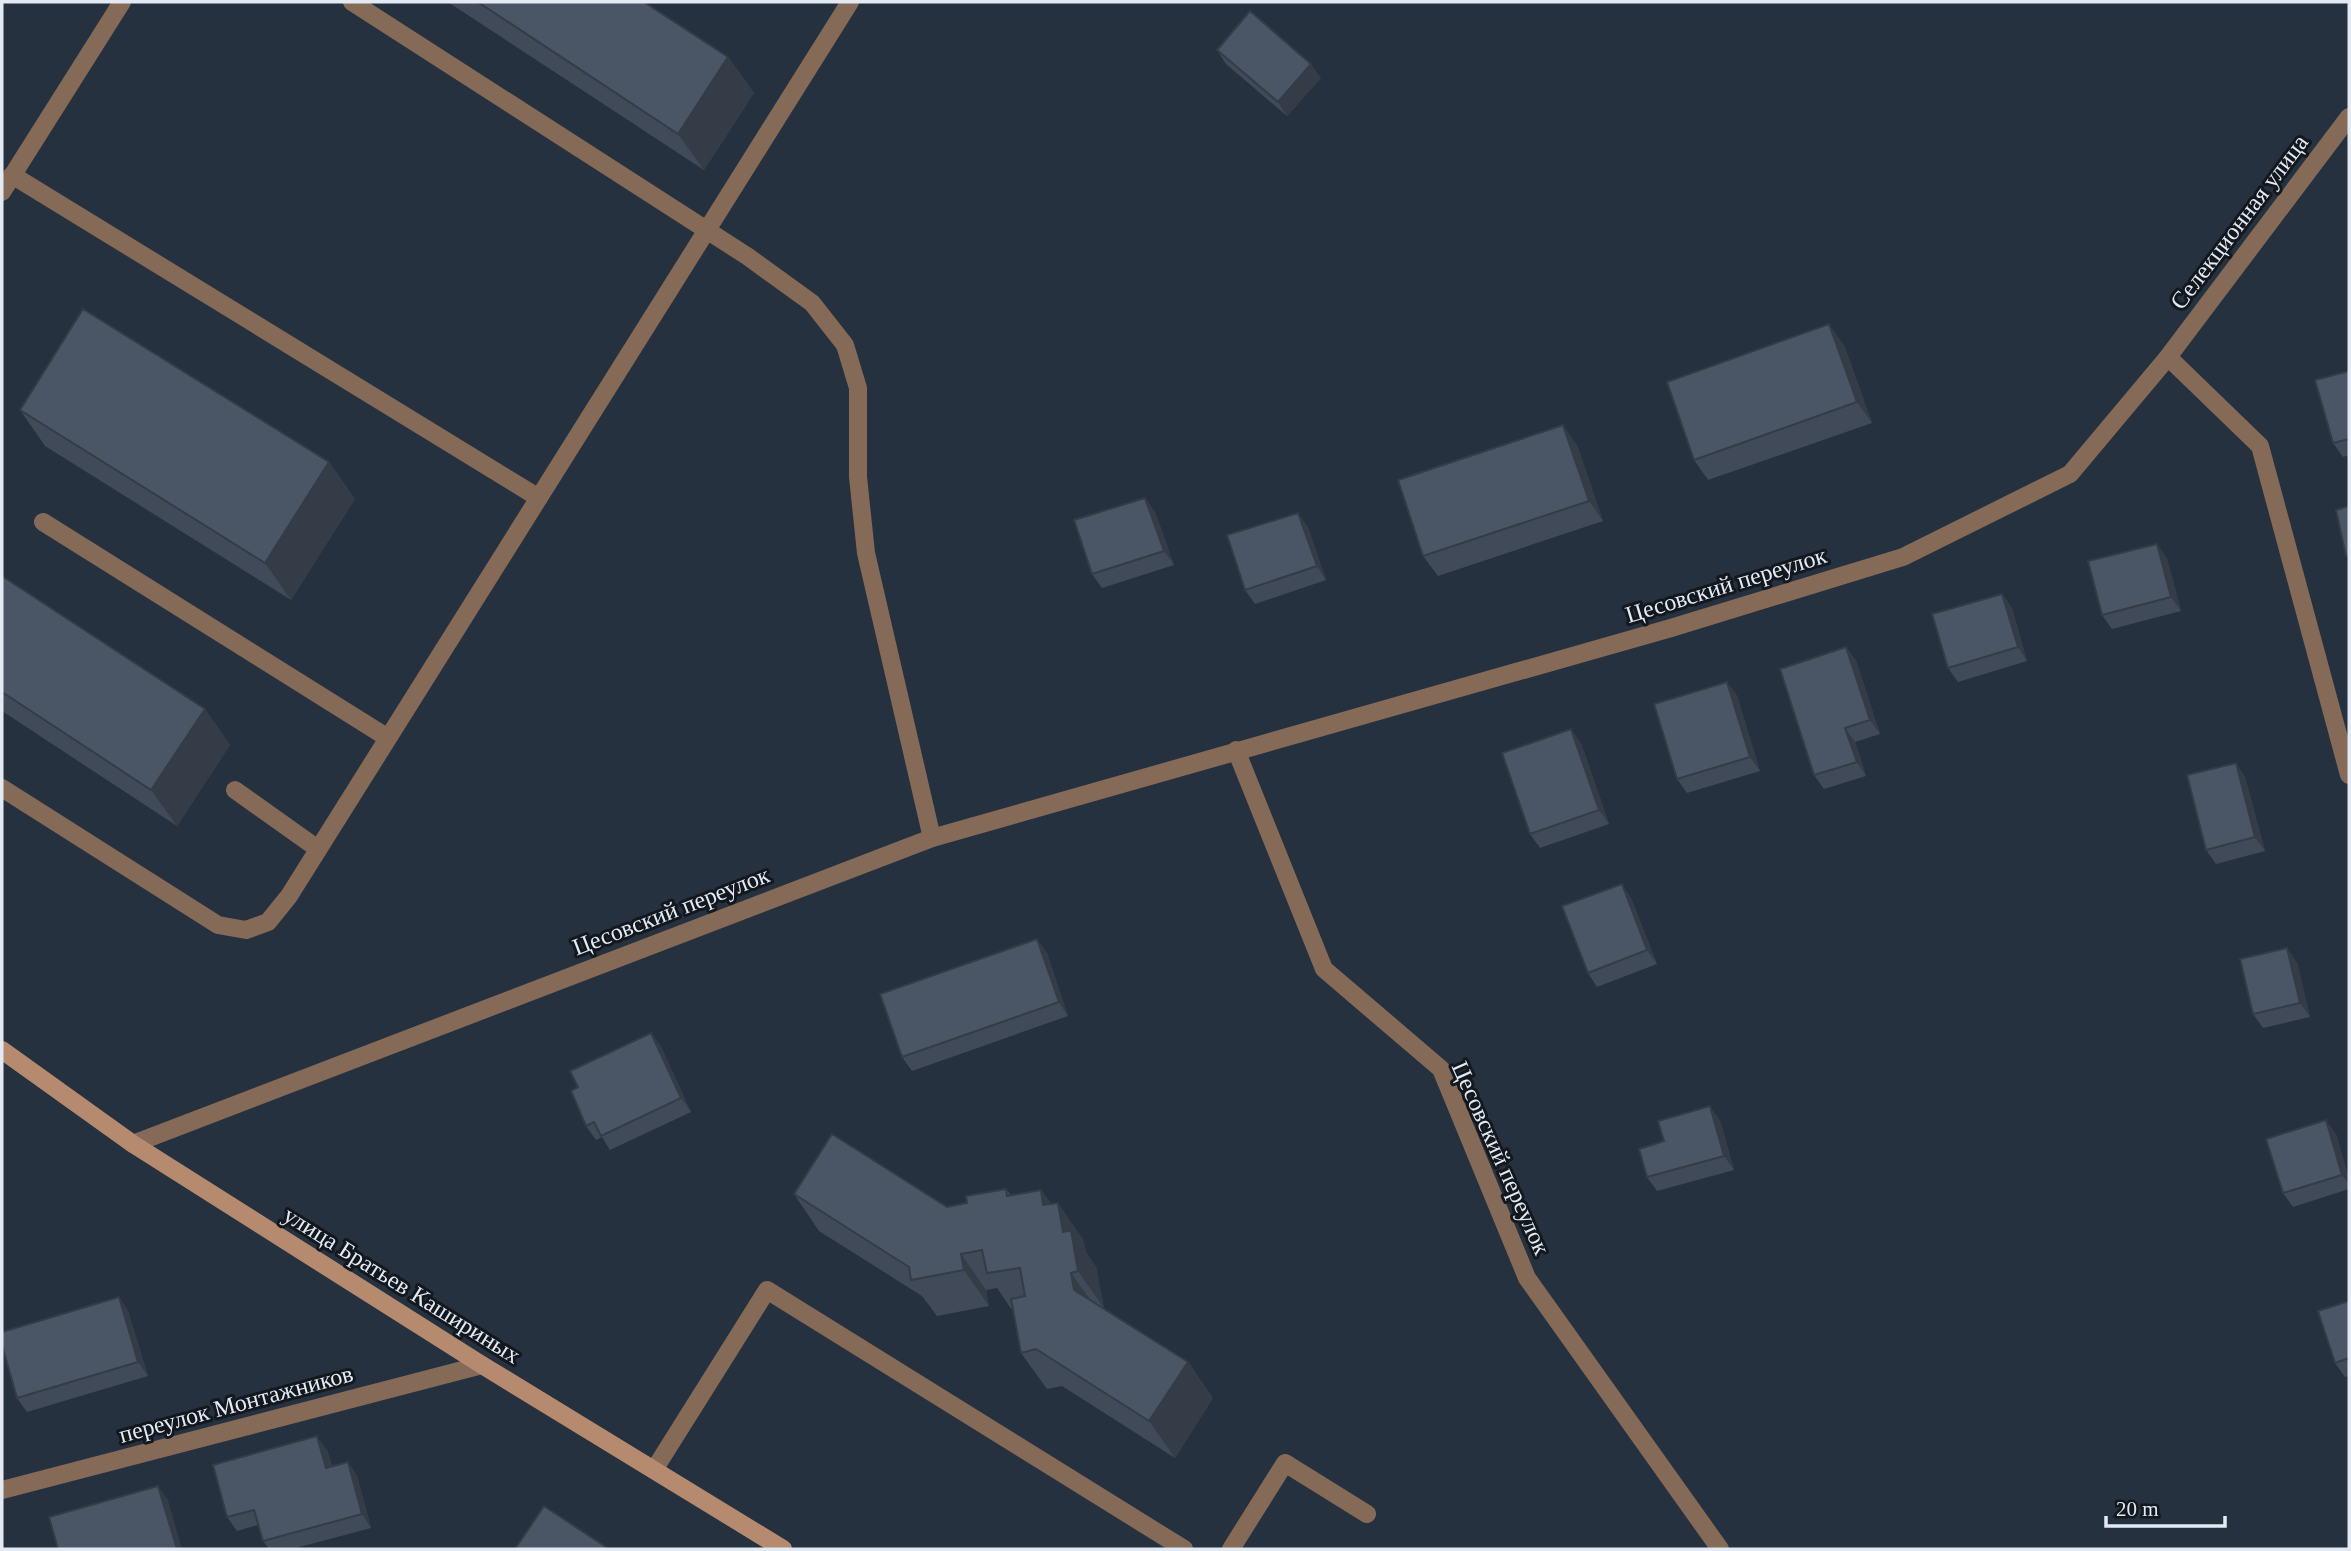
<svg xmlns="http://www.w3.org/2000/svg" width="2351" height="1551" viewBox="0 0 2351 1551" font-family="'Times New Roman',serif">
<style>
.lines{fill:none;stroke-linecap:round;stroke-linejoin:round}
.lane{stroke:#856a58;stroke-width:18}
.street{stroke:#856a58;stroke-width:18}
.secondary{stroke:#b68a6e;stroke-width:18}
.wall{fill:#404a58}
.shaded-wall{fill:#343c47}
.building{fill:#4a5666;stroke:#343c47;stroke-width:2}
.labels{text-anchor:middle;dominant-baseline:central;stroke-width:6;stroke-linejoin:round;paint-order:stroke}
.street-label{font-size:24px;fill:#e3eaf3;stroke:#13181f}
</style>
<rect width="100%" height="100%" fill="#26313f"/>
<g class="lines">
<!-- lane -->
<path class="lane" d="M352 2 747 256 812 303 845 345 858 388V477L866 553 932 838
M12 175 539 498
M2 192 122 2
M43 522 388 738
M2 788 218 925 246 930 268 922 289 896 850 2
M235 790 318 849
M654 1470 767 1290 1184 1549
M1231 1549 1285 1463 1367 1514"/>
<!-- street -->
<path class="street" d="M2168 357 2260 446 2349 775
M1236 750 1324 969 1441 1069 1527 1278 1720 1549
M133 1144 932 838 1671 628 1903 557 2070 474 2168 357 2349 117
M2 1490 482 1365"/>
<!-- secondary -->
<path class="secondary" d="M2 1050 133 1144 482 1365 783 1549"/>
</g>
<!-- wall -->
<path class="wall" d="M448 2H644L728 57 754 93 704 170Z
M1217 50 1321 78 1287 116 1226 64Z
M1844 345 1872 423 1708 480 1694 460Z
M2349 371V455L2343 457 2333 443Z
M20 410 329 462 355 499 291 600 45 446Z
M1577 445 1603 521 1438 576 1423 556Z
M1145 498 1155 512 1174 565 1102 588 1092 574Z
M1308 527 1326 580 1255 604 1245 590Z
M2167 558 2181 611 2112 629 2102 615Z
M2 576 205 709 230 745 177 826 2 711Z
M2002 594 2012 608 2027 661 1958 682 1948 668Z
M1846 647 1856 661 1880 734 1855 742 1866 776 1824 789 1814 775Z
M1727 682 1737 696 1760 771 1687 793 1677 779Z
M1581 743 1609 824 1540 848 1530 834Z
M2236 763 2245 777 2265 851 2216 864 2206 850Z
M1631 898 1657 964 1597 987 1588 973Z
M1047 953 1068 1016 912 1071 902 1057Z
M2297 962 2310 1017 2263 1028 2253 1014Z
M651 1033 661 1047 691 1112 610 1150 602 1137 596 1140 586 1126 578 1087Z
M1720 1120 1734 1170 1657 1191 1647 1177 1664 1141Z
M2336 1134 2349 1179V1189L2293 1207 2283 1193Z
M1006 1189 1011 1195 1041 1190 1051 1204 1083 1239 1086 1252 1096 1267 1104 1308 1188 1362 1213 1398 1175 1458 1062 1386 1047 1389 1021 1353 1013 1310H1012L997 1288 986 1290 989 1306 937 1316 922 1296 819 1231 794 1194 947 1207 967 1203Z
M119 1297 128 1311 148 1376 27 1412 17 1398Z
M2349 1301V1376L2345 1377 2335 1363Z
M327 1450 332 1466 348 1462 357 1476 371 1528 292 1549H269L263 1541 258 1525 237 1531 227 1517Z"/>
<!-- shaded-wall -->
<path class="shaded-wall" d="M728 57 754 93 704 170 678 134Z
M1311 64 1321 78 1287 116 1278 102Z
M1829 324 1844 345 1872 423 1857 402Z
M1563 425 1577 445 1603 521 1589 501Z
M329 462 355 499 291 600 265 563Z
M1145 498 1155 512 1174 565 1164 551Z
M1298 513 1308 527 1326 580 1317 566Z
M2157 544 2167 558 2181 611 2171 597Z
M2002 594 2012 608 2027 661 2018 647Z
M1846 647 1856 661 1880 734 1870 720Z
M1727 682 1737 696 1760 771 1750 757Z
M205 709 230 745 177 826 151 790Z
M1845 728 1855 742 1866 776 1857 762Z
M1571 729 1581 743 1609 824 1599 810Z
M2236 763 2245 777 2265 851 2255 837Z
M1622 884 1631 898 1657 964 1647 950Z
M1037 939 1047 953 1068 1016 1059 1002Z
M2287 948 2297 962 2310 1017 2300 1003Z
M651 1033 661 1047 691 1112 681 1098Z
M1710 1106 1720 1120 1734 1170 1724 1156Z
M2326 1120 2336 1134 2349 1179V1184L2342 1175Z
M1041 1190 1061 1218 1058 1203 1083 1239 1086 1252 1096 1267 1104 1308 1078 1271 1043 1205Z
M961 1254 986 1290 989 1306 964 1270Z
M1071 1273 1097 1309 1074 1290Z
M119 1297 128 1311 148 1376 138 1362Z
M1188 1362 1213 1398 1175 1458 1149 1421Z
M317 1436 327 1450 336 1482 326 1468Z
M348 1462 357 1476 371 1528 362 1514Z
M158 1486 168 1500 182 1549H177Z"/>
<!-- building -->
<path class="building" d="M478 2H644L728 57 678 134Z
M1250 11 1311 64 1278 102 1217 50Z
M83 309 329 462 265 563 20 410Z
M1829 324 1857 402 1694 460 1667 382Z
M2349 371V439L2333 443 2315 380Z
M1563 425 1589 501 1423 556 1398 480Z
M1145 498 1164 551 1092 574 1074 520Z
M2349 506V556H2346L2336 510Z
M1298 513 1317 566 1245 590 1227 535Z
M2157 544 2171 597 2102 615 2088 561Z
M2 576 205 709 151 790 2 692Z
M2002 594 2018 647 1948 668 1932 614Z
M1846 647 1870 720 1845 728 1857 762 1814 775 1780 669Z
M1727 682 1750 757 1677 779 1654 704Z
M1571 729 1599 810 1530 834 1502 753Z
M2236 763 2255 837 2206 850 2187 775Z
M1622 884 1647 950 1588 973 1562 906Z
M1037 939 1059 1002 902 1057 880 994Z
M2287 948 2300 1003 2253 1014 2240 959Z
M651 1033 681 1098 601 1136 594 1122 586 1126 571 1091 578 1087 570 1071Z
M1710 1106 1724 1156 1647 1177 1639 1149 1664 1141 1658 1121Z
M2326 1120 2342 1175 2283 1193 2266 1139Z
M832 1134 947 1207 967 1203 966 1196 1006 1189 1007 1196 1041 1190 1043 1205 1058 1203 1063 1232 1071 1230 1078 1271 1071 1273 1074 1290 1188 1362 1149 1421 1036 1349 1021 1353 1011 1299 1025 1296 1020 1268 987 1273 982 1250 961 1254 964 1270 911 1280 909 1267 794 1194Z
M119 1297 138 1362 17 1398 2 1345V1332Z
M2349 1301V1358L2335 1363 2318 1311Z
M317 1436 326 1468 348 1462 362 1514 263 1541 254 1510 227 1517 213 1465Z
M158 1486 177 1549H58L49 1517Z
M544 1506 609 1549H515Z"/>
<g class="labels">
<!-- street labels -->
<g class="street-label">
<text transform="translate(2239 222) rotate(-53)">Селекционная улица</text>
<text transform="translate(1726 585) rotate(-17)">Цесовский переулок</text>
<text transform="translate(671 911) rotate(-21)">Цесовский переулок</text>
<text transform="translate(1501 1158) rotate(66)">Цесовский переулок</text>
<text transform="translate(402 1285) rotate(32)">улица Братьев Кашириных</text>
<text transform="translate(236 1404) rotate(-15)">переулок Монтажников</text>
</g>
</g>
<!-- border -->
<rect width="2351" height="1551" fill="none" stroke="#e3eaf3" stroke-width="7"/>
<!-- scale -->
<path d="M2106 1516v10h119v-10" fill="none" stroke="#e3eaf3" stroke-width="3.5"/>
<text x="2116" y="1516" font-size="21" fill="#e3eaf3" stroke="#13181f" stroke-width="5" paint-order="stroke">20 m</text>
</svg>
